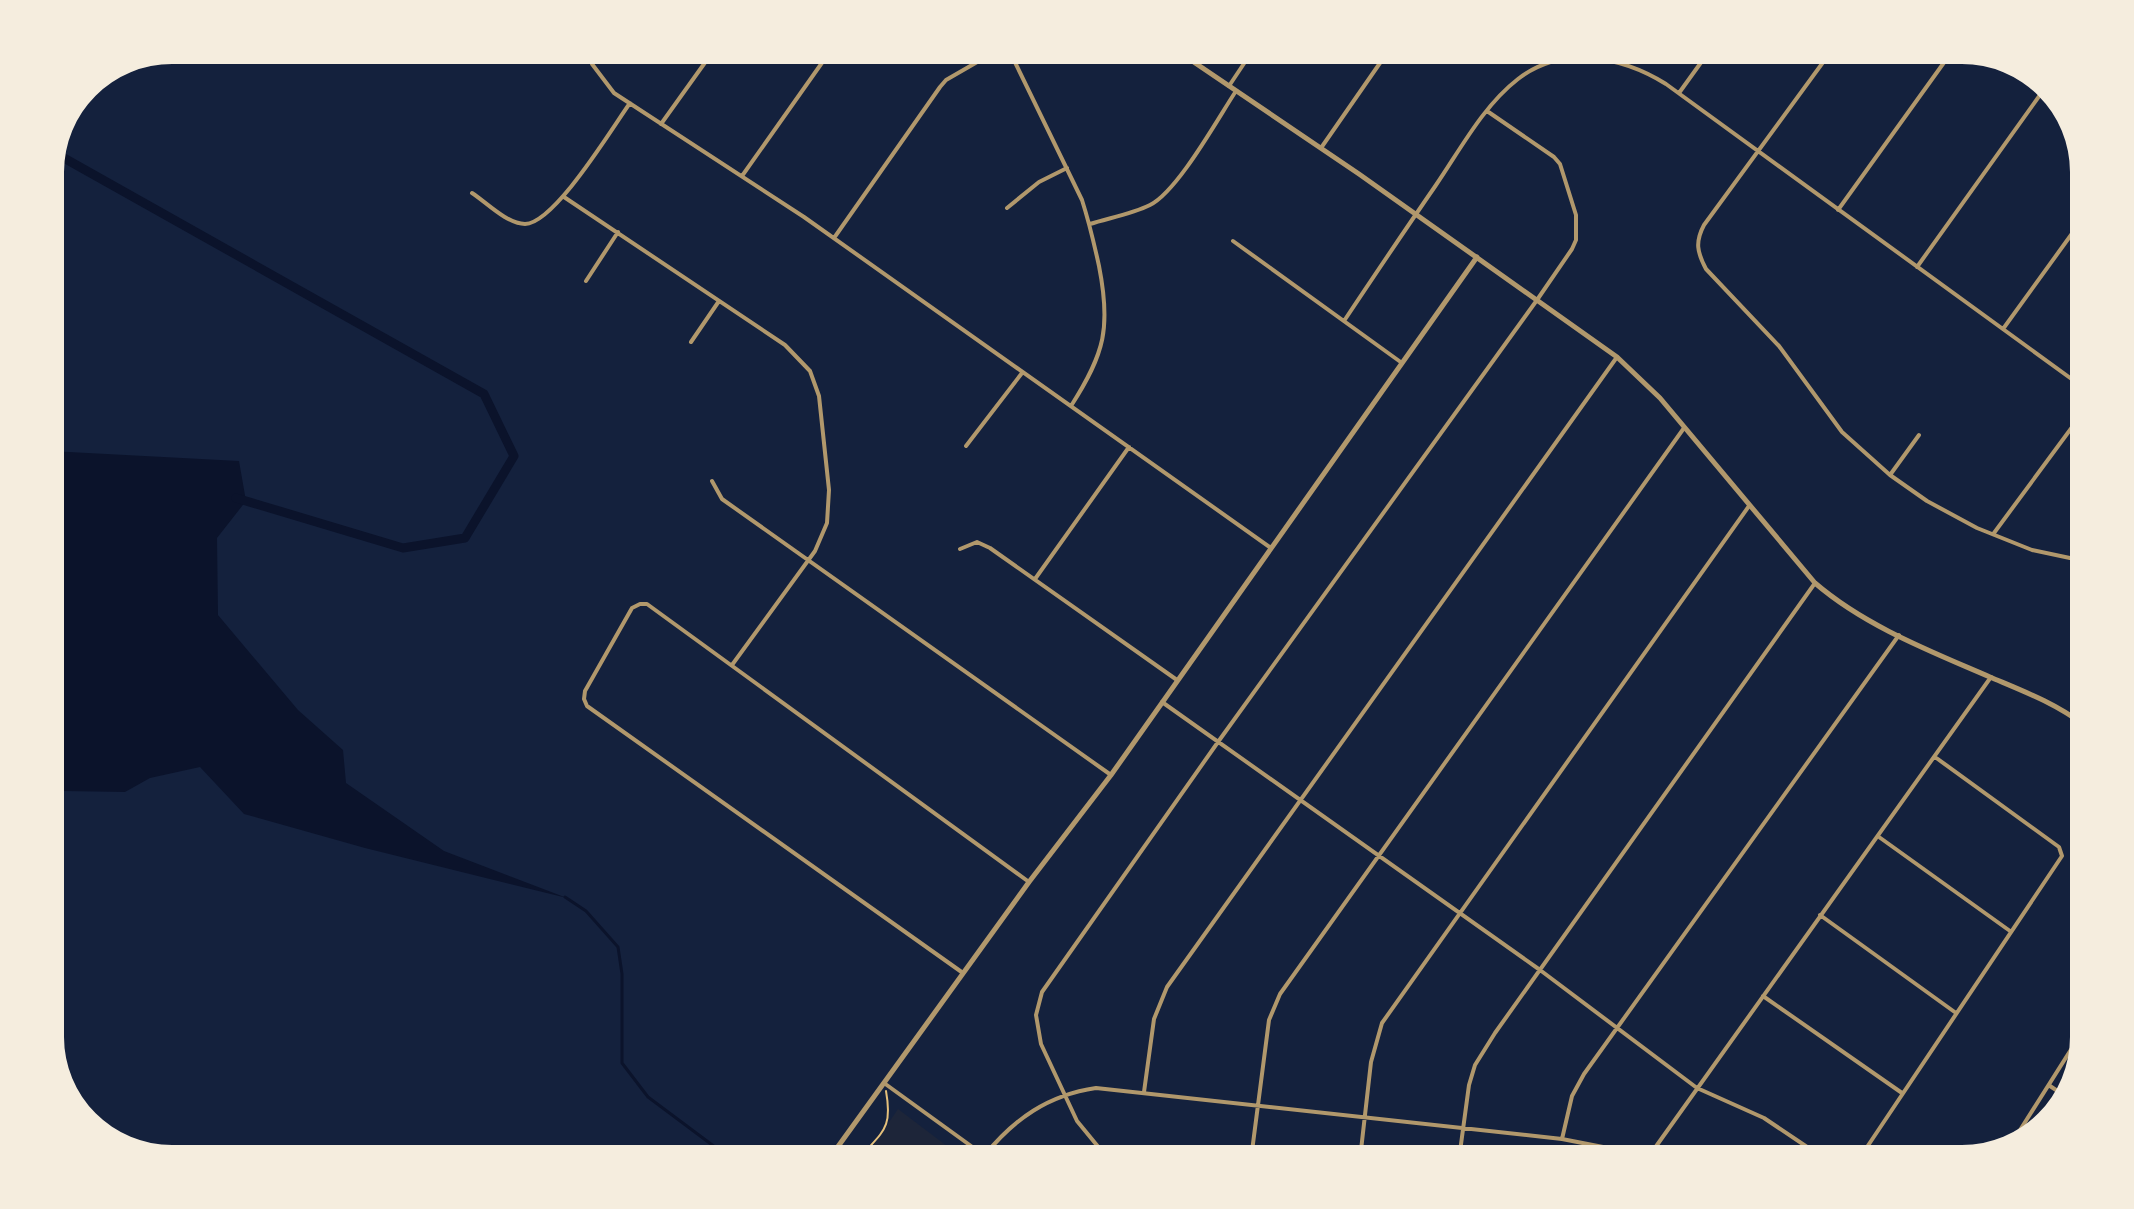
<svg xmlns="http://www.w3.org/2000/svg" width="2134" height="1209" viewBox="0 0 2134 1209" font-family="'Noto Sans',sans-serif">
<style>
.green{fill:#1d2539}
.water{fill:#0b132b}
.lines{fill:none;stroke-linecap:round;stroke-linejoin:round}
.stream{stroke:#0b132b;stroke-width:3}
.canal{stroke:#0b132b;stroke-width:9}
.path{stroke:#e5c07b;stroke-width:2}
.minor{stroke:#b1986c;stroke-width:4}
.tertiary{stroke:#b1986c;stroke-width:5}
</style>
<rect width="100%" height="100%" fill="#14213d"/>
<!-- green -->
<path class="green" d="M898 1109 964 1159H864Z"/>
<!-- water -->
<path class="water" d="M50 451 239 461 246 501 217 538 218 615 298 710 343 750 346 783 444 851 567 898 365 848 244 814 200 767 150 778 125 792 63 791 50 777Z"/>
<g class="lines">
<!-- stream -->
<path class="stream" d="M565 897 586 911 618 947 622 974V1063L648 1097 731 1159"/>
<!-- canal -->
<path class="canal" d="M55 153 484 394 514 456 465 538 403 548 236 498"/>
<!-- path -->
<path class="path" d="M859 1159C882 1131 893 1130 886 1091"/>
<!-- minor -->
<path class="minor" d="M588 50 592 64 614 93 804 217 1271 548
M1009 50 1082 200C1089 222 1094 243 1099 266 1111 327 1105 353 1071 406
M1561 50 1564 60
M1832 50 1704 225C1695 242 1697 252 1706 269L1779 346 1842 432 1890 475 1927 501 1977 528 2032 550 2084 561
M1610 61 1612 50
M1229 86 1253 50
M1679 93 1710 50
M661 124 714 50
M1321 148 1389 50
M742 176 831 50
M472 193C486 202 507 224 525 224 555 223 612 128 630 103
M564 197 785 345 810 371 819 396 829 490 827 523 815 551 732 665
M1007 208 1039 182 1067 168
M1838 210 1953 50
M1090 224C1109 218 1132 214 1150 205 1178 191 1218 118 1236 91
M834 238 940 87 946 80 998 50
M1233 241 1402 363
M1917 267 2045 88
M586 281 618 232
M1344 321C1374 276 1405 230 1436 185 1460 150 1483 106 1518 79 1562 45 1621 56 1666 84L2084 388
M2003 329 2084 217
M691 342 719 301
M966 446 1022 373
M1890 475 1919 435
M712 481 722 499 1111 775
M1994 533 2084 411
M960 549 977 542 990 548 1177 680
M1035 579 1129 447
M1162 702 1540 970 1697 1088 1764 1118 1825 1159
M1879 837 2010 931
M1820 915 1956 1013
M963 973 587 706 584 699 585 691 632 608 640 604H647L1029 882
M1763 996 1902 1093
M884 1083 989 1159
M2050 1086 2068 1098
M1144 1092 1154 1019 1167 987 1617 357
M1562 1139 1572 1096 1584 1074 1899 635
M2010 1146 2084 1029
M984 1156C1014 1119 1048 1095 1096 1088L1562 1139 1603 1147 1628 1159
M1114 1159 1100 1149 1077 1121 1041 1044 1036 1015 1042 992 1218 742 1537 300 1572 249 1576 240V215L1560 164 1554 157 1487 111
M1251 1159 1269 1020 1280 994 1684 428
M1360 1159 1371 1062 1382 1023 1749 506
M1459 1159 1469 1085 1475 1065 1495 1033 1815 583
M1647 1159 1991 677
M1859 1159 2062 856 2059 847 1935 757"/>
<!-- tertiary -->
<path class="tertiary" d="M1176 50 1359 174 1617 357 1660 398 1815 583C1865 626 1930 651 1990 677 2023 691 2055 703 2084 725
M829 1159 1029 882 1111 775 1477 257"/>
</g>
<!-- crop -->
<path d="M0 0H2134V1209H0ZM172 64H1962A108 108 0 0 1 2070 172V1037A108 108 0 0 1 1962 1145H172A108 108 0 0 1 64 1037V172A108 108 0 0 1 172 64Z" fill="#f5edde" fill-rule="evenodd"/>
</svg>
